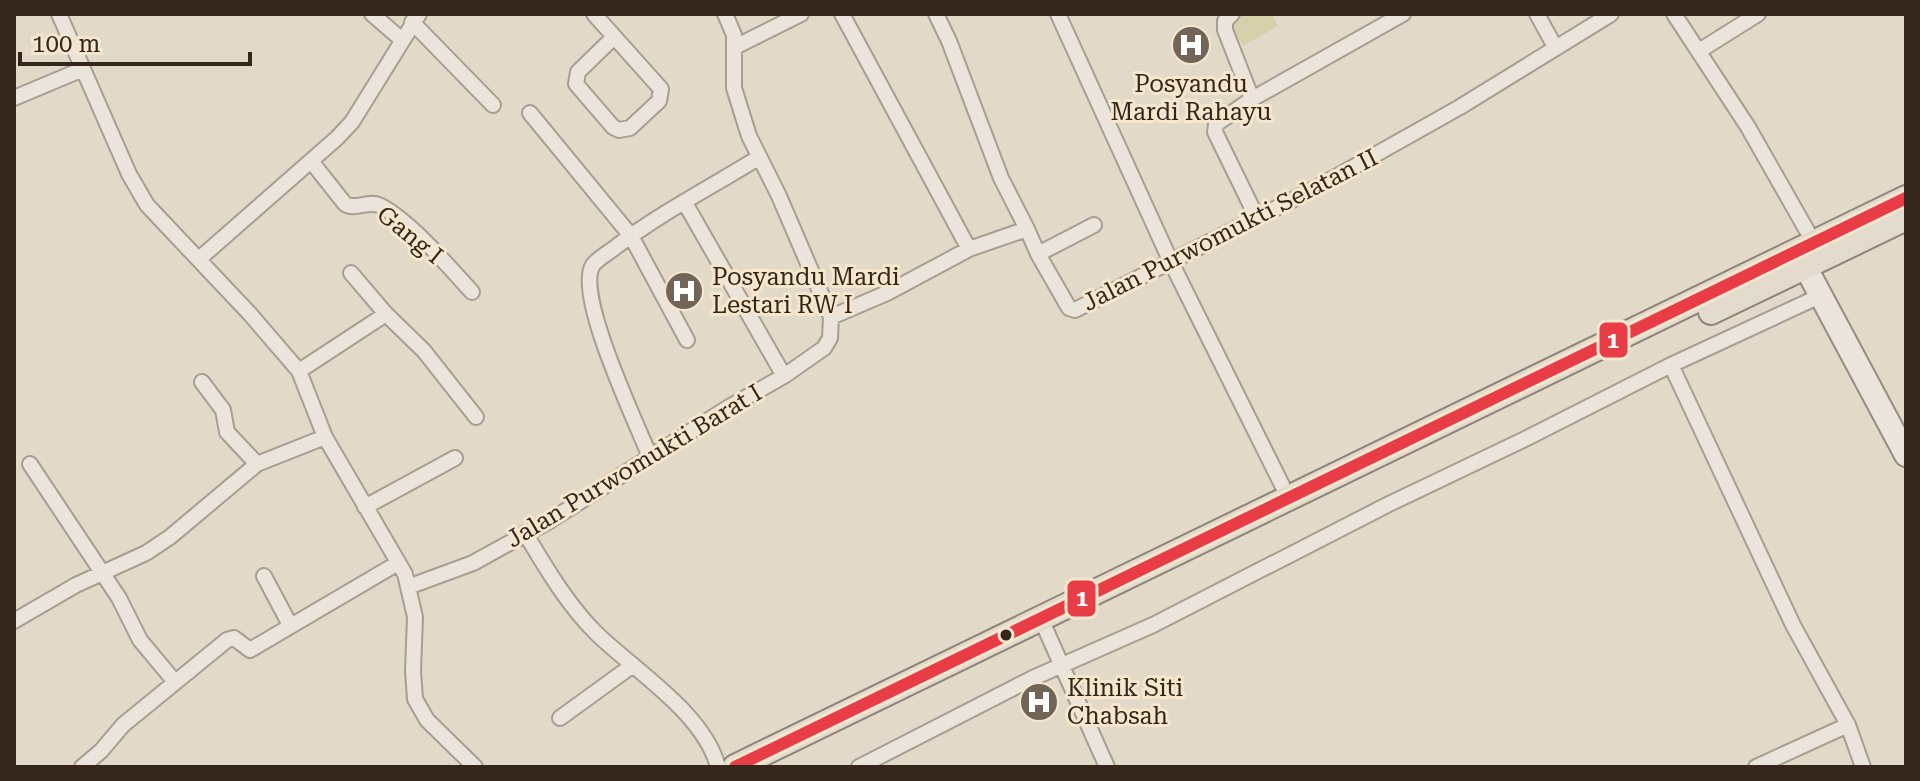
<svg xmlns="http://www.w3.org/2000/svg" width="1920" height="781" viewBox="0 0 1920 781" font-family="'Roboto Serif',serif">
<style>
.green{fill:#d4d1ab}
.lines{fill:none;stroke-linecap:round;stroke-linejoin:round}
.street-casing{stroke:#a79e92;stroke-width:18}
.secondary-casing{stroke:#968d82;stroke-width:26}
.primary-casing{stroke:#8c8479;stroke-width:28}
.street{stroke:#eae4db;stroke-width:14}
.secondary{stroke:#eae4db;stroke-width:22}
.primary{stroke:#e2dacc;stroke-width:24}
.bus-1-casing{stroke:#f5e7ce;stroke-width:18}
.bus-1{stroke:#e83d46;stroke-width:12}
.bus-dot{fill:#35261c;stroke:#f5e7ce;stroke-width:3}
.labels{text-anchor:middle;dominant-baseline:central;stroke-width:6;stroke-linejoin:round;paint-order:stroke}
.poi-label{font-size:24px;fill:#35261c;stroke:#f5e7ce;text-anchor:start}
.street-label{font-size:24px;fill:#35261c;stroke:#f5e7ce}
.line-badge{stroke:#f5e7ce;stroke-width:3}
.badge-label{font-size:22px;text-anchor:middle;font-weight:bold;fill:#fff}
</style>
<rect width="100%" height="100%" fill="#e2d9c8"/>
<!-- green -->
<path class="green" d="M1243 14H1272L1278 26 1243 46 1229 22Z"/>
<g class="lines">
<!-- street casing -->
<g class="street-casing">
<path id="street" d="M59 14 129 174 147 205 250 314 299 371 325 437 405 574 415 617 413 671 415 699 427 720 475 767
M372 14 402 40
M594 14 661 89 659 101 630 128 619 130 613 127 576 84 578 72 614 37
M842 14 969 249
M936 14 949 41 1001 178 1027 229
M1058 14 1170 260 1288 497
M1232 14 1225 21V30L1252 99
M1537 14 1555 47
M1674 14 1748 127 1814 243
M412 22 493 105
M735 47 801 14
M1699 51 1758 14
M14 98 83 69
M530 113 631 236 687 340
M311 161 345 204C357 211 368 199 381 206 412 223 448 266 472 292
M685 203 784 376
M1257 218 1215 132 1216 124 1252 99 1403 14
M1038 254 1094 225
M199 259 337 138 352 122 419 14
M351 273 386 314
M831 317 887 293 969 249 1027 229 1038 254 1069 308 1075 310 1316 188 1460 107 1611 14
M1671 365 1793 625 1848 725 1863 767
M299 371 386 314 424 351 476 417
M202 382 223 410 227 432 257 464
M650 457C637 424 574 293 593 265 598 258 610 252 617 246 661 213 711 187 758 158
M30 464 119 598 140 640 175 682
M365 507 455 458
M525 533C546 568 567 604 596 633 635 671 704 713 718 767
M264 576 290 625
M408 587 473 563 551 520 729 407 784 376 824 348 830 338 831 317 779 196 749 136 734 88V35L725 14
M14 621 76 585 146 553 170 537 257 464 325 437
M1045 628 1107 767
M560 718 633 665
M82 767 101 751 123 725 227 640 234 638 250 650 398 563
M859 767 1033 678 1153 625 1389 504 1525 439 1671 365 1822 295
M1756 767 1848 725"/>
</g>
<!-- secondary casing -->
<g class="secondary-casing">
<path id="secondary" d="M1806 268 1906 455"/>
</g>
<!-- primary casing -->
<g class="primary-casing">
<path id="primary" d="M1711 312 1906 218
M735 767C1127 580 1516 387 1906 198"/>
</g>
<!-- street -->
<use href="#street" class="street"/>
<!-- secondary -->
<use href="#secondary" class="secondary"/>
<!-- primary -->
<use href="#primary" class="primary"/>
<!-- bus-1 casing -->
<g class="bus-1-casing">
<path id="bus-1" d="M735 767 1906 198"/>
</g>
<!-- bus-1 -->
<use href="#bus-1" class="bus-1"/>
</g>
<!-- icons -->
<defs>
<g id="hospital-disc" transform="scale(2)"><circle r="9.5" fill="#726558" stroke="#f5e7ce"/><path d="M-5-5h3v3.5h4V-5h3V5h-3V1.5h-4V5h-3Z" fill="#fff"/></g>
</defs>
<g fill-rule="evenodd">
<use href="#hospital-disc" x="1191" y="45"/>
<use href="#hospital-disc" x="684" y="291"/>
<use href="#hospital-disc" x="1039" y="702"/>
</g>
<!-- markers -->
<circle class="bus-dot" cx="1006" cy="635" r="7"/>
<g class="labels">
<!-- poi labels -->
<g class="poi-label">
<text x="1191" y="84" text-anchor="middle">Posyandu<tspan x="1191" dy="28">Mardi Rahayu</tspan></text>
<text x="712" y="277">Posyandu Mardi<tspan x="712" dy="28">Lestari RW I</tspan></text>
<text x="1067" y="688">Klinik Siti<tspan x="1067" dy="28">Chabsah</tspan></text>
</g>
<!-- street labels -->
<g class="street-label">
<text transform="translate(1230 230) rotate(-27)">Jalan Purwomukti Selatan II</text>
<text transform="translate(410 235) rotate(39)">Gang I</text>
<text transform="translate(634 466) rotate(-31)">Jalan Purwomukti Barat I</text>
</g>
</g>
<g class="line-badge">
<rect x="1598" y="321" width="31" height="38" rx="8" fill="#e83d46"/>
<rect x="1066" y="579" width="31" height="39" rx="8" fill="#e83d46"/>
</g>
<g class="badge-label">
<text x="1613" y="348">1</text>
<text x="1082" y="606">1</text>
</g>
<!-- border -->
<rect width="1920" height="781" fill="none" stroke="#35261c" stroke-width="32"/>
<!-- scale -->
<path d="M20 52v12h230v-12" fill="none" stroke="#35261c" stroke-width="4"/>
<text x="32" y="52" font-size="24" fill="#35261c" stroke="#f5e7ce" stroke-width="6" paint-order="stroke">100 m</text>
</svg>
